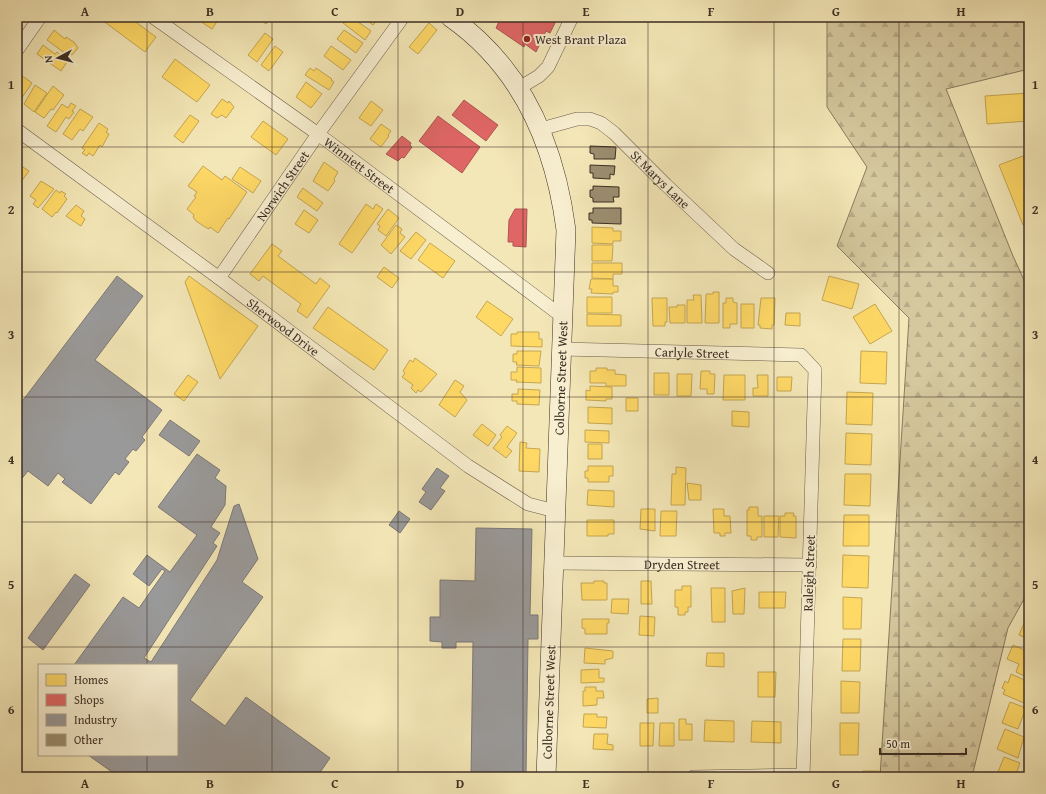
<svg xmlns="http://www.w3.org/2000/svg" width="1046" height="794" viewBox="0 0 1046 794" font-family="'Gentium Book Plus',serif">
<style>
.forest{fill:url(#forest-firs);stroke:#887b61}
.homes{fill:#ffd966;stroke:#c4a652}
.shops{fill:#e06666;stroke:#ae5552}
.industry{fill:#999;stroke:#7d7976}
.building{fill:#9b8e70;stroke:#3b2e24}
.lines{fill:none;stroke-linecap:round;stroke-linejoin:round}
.street-casing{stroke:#695c49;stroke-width:14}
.secondary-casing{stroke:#3b2e24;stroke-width:20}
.street{stroke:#f8efd0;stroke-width:13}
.secondary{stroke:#f8efd0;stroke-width:19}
.grid{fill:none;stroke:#3b2e24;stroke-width:1;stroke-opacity:0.55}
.poi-dot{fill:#8f2418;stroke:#f8efd0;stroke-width:1.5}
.labels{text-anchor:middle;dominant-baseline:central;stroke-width:4;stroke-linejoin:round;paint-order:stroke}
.poi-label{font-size:13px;fill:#3b2e24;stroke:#f8efd0;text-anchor:start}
.street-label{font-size:13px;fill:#3b2e24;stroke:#f8efd0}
.neatline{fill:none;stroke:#3b2e24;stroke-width:1.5}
.grid-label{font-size:13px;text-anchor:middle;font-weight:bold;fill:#3b2e24}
</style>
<defs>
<pattern id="forest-firs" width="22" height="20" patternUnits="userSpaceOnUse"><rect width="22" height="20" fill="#d5c89e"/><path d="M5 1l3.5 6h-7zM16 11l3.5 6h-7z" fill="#b8ac88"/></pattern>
</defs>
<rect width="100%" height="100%" fill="#f4e7b7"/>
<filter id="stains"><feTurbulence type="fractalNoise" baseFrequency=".005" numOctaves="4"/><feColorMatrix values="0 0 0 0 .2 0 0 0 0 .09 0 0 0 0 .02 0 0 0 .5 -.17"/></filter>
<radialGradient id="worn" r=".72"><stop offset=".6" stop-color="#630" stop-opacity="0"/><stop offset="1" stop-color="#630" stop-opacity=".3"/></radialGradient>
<!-- forest -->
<path class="forest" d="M827 17H1029V69L946 89 1013 256 1029 291V590L1008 628 972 777H880L909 318 837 246 867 167 827 107Z"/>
<!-- homes -->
<path class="homes" d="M98 17H129L156 37 145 52Z
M203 17H220L212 29 200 21Z
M257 17H271L266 24Z
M347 17H351L371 31 365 40 343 23Z
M362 17H379L373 25Z
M429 23 437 30 418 54 409 47Z
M54 30 65 39 66 37 74 42 78 48 72 55 67 52 66 54 47 40Z
M344 30 363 43 356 53 337 39Z
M265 33 273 39 257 62 248 55Z
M43 45 55 54 57 52 67 62 61 71 37 54Z
M275 46 283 52 269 71 261 65Z
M331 46 351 60 343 70 324 56Z
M175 59 210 85 197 102 162 77Z
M310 68 314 71 316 68 332 79 331 80 334 82 329 90 305 75Z
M21 75 32 83 17 105V80Z
M306 82 322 94 311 108 296 97Z
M35 85 47 93 34 112 24 104Z
M53 86 64 95 53 110 51 109 44 118 35 112Z
M1029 93V121L987 124 985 96Z
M222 99 228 103 229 101 234 107 226 118 222 115 217 118 211 114Z
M371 101 383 110 371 126 359 118Z
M71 103 76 106 72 111 74 112 69 119 66 117 56 132 47 126 62 104 68 108Z
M80 109 93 117 83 131 80 129 72 140 63 134Z
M190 115 199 121 183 143 174 136Z
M263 121 288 139 276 155 251 137Z
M99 123 108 129 106 132 109 134 102 147 100 145 93 156 89 153 87 156 82 153 85 150 82 148Z
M381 124 391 131 388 135 389 136 381 147 370 139Z
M1023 156 1029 170V223L1023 225 999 165Z
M324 162 338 172 334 179 335 181 328 191 313 181Z
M17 163 29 171 17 187Z
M203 166 222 180 225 176 247 192 229 219 228 218 218 233 210 227 209 229 205 227 196 221 193 217 194 215 187 209 196 197 194 196 197 192 188 186Z
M240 167 261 181 253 193 232 179Z
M41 181 54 189 38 208 33 204 36 200 30 196Z
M303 188 323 203 317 211 297 197Z
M56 190 60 193 61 191 66 194 64 196 67 199 57 213 56 212 52 217 42 209Z
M366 204 373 209 376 204 383 209 352 253 339 244Z
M76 205 84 211 81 216 85 219 81 226 66 216Z
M388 209 399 218 386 236 378 230 380 226 377 224Z
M304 210 318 220 309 233 295 224Z
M396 225 402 229 400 233 405 237 391 254 381 245Z
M592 227 613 228V231H621V241H613V244L592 243Z
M416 232 426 240 411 259 400 251Z
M430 243 455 261 443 278 418 260Z
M272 244 282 251 278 256 316 284 320 278 330 286 307 318 297 311 301 304 263 276 259 281 250 274Z
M592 245H613L612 261H592Z
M592 263H622V274H613V279L592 278Z
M384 267 399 278 392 288 377 277Z
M189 276 258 326 220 379 185 282Z
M829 276 859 284 852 309 822 300Z
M591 279H613V286H618V292H613V294L591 293 592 289H589Z
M713 292H719V323H705L706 294H713Z
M693 295H701L702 323H687V300H694Z
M587 297H612V313H587Z
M652 298H667V322H665V326H653Z
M726 298H733V302L737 303V324H730V328H723V303H726Z
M761 298H775L774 325H772V329L760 328V325H758Z
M487 301 513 319 501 336 476 317Z
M741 304H754V328H741Z
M875 304 892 331 870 344 853 317Z
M677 305H685V323H670L669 307H677Z
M328 307 388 350 374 370 313 328Z
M786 313H800V326L785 325Z
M587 314 621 315V326H587Z
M517 332H539V339H542V347L511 346V334H517Z
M517 351H541L539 366 516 365 517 362H513V354H517Z
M861 351 887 352 886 384 860 383Z
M415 358 437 374 421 392 418 390 416 393 411 388 413 385 402 377 405 373 403 371 410 360 413 362Z
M517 367 541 368V383L516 382 517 380H511V372H517Z
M596 368H607V370H615V374L626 375V386H606V383H590V371H596Z
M701 371H710V374H715L714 394H707V389H700Z
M654 373H669V395H654Z
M677 374H692L691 396H677Z
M188 375 198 382 184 401 174 394Z
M724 375H745V400H723Z
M757 375H768V396H753V388H758Z
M777 377H792L791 391H777Z
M455 380 464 386 460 392 467 400 455 417 439 405Z
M590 386 612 387V399H606V401L586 400V390L590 391Z
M518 389 540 390 539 405 517 404V401H512V394H518Z
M847 392 873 393 872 425 846 424Z
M626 398H638V411H626Z
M588 407 612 408V424L588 423Z
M732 411 749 412V427L732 426Z
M482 424 496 435 488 446 473 435Z
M507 426 517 433 507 447 512 451 506 458 493 448 502 437 500 435Z
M585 430 609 431V443L585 442Z
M846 433 872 434 871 465 845 464Z
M520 442 527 443 526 448 540 449 539 472 519 471Z
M588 444H602V459H588Z
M588 466H613V476H609V482H588V478H585V471H588Z
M676 467 686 468 685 505H671L672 474H676Z
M845 474H871L870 506 844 505Z
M687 483 701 485V500H689Z
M588 490 614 491V507L587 505Z
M749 507H758V516H762V537H757V540H751V536H747V510H749Z
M641 509H655V531L640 529Z
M713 509H724V516H730L731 533H725V536H720V533H714Z
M661 511H677L676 536H660Z
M785 513H794L793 516H796V538L780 537V516H785Z
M844 515H869V546H843Z
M764 516H779L778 537H764Z
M587 520H614V534H608V536H587Z
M843 555 869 556 868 588 842 587Z
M594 581H604V583H607V600H582L581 583H594Z
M641 581H651L652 604H641Z
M682 586H691V607H688V612H685V615H678V607H675V590H682Z
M711 588H725V622H712Z
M745 588 744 614H733L732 591Z
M759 592H786L785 608H759Z
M843 597 862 598 861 629H843Z
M612 599H629L628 614 611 613Z
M640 616 655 617 654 636 639 635Z
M582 619H609V623H607V634H585V629L582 628Z
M1025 621 1029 623V639L1019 635Z
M843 639H861L860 671H842Z
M1013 645 1029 652V678L1016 672 1019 664 1007 659Z
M585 648 613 651V658L605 660V664L584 663Z
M707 653H724V667L706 666Z
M599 669V678H604V682L581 683V670Z
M758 672H776L775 697H758Z
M1011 674 1029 682 1026 691 1028 692 1024 703 1003 694 1005 690 1002 688 1005 681 1008 683Z
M841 681 860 682 859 713H841Z
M585 687H596V691H603L604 698H597V705L583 706V691H585Z
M658 698V713H647V699Z
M1010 702 1026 708 1018 729 1002 723Z
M584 714H597V717H607L606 728 583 727Z
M679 719H686V724H692V740H679Z
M705 720 734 721V742L704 741Z
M752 721 781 722V743L751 742Z
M640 723H654L653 746H640Z
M660 723H674V746H659Z
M840 723H859L858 755H840Z
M1005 729 1024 737 1018 758 997 749Z
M594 734H608L607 744 613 745V750L593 749Z
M1004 757 1020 763 1015 777H996Z
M863 771H879V777H863Z"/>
<!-- shops -->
<path class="shops" d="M501 17H558L550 33 546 31 536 52 525 44 524 47 496 28Z
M464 100 498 125 486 141 452 115Z
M438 116 480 147 462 173 419 141Z
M402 136 411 143 410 145 412 147 404 158 402 157 398 161 386 154Z
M515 209H527L526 247 513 246V242H508L509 220Z"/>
<!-- industry -->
<path class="industry" d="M117 276 143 296 95 360 162 410 142 437 145 440 136 451 133 449 125 459 129 462 119 475 115 472 91 504 62 482 65 479 58 473 48 486 28 471 19 482 17 480V440L20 435 17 433V408Z
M170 420 200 441 189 456 159 435Z
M197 454 220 470 215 478 226 486 225 505 211 527 220 533 213 543 217 546 144 658 151 662 217 560 234 506 239 504 258 559 242 582 263 597 190 700 225 726 246 697 330 758 317 777H119L88 755H177V665H74L123 597 139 608 165 571 162 569 149 586 133 574 147 555 170 572 197 535 158 507Z
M437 468 449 476 440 488 445 491 431 510 419 502 426 492 422 489Z
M399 511 410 519 400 533 389 525Z
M476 528 532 529 530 615H538V639H528L526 777H471L473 642H456V648H442V642L430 641V617H440V580L475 581Z
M75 574 90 585 43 650 28 638Z"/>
<!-- building -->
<path class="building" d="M590 146 616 147 615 159H594V154L590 153Z
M590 165 615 166 614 175 610 174V179L593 178V173H590Z
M593 186 619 187V197H613L614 202H593V198L590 197V190H593Z
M593 208H621V224L592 223V220H589V213H593Z"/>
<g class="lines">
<!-- street casing -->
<g class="street-casing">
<g id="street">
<path id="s1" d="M153 17 318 134 563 317"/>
<path d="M17 50 40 17"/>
<path d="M519 88 539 76 548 67 572 17"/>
<path id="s2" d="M541 129 577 119H590L601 123 614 133 666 185 734 249 768 273"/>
<path id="s3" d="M17 130 219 278 468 466 528 504 555 511"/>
<path id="s4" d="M219 278 318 134 403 17"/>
<path id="s5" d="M562 349 801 355 815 370 803 777"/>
<path id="s6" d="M554 563 810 565"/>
<path d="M693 777 803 775"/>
</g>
</g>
<!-- secondary casing -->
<g class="secondary-casing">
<path id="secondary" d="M450 17C523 68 555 145 566 230L546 777"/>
</g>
<!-- street -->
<use href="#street" class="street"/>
<!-- secondary -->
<use href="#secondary" class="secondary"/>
</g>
<!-- grid -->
<path class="grid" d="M147 17V665M272 17V777M398 17V777M523 17V777M648 17V777M774 17V777M899 17V777M17 147H1029M17 272H1029M17 397H1029M17 522H1029M17 647H1029M147 755V777"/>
<!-- markers -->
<circle class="poi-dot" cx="527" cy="39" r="4"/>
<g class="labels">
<!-- poi labels -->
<g class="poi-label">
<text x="535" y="39">West Brant Plaza</text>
</g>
<!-- street labels -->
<g class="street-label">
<text stroke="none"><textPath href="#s1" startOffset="254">Winniett Street</textPath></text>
<text stroke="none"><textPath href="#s2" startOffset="144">St Marys Lane</textPath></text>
<text stroke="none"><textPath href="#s4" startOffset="112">Norwich Street</textPath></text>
<text stroke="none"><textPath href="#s3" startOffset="331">Sherwood Drive</textPath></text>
<text stroke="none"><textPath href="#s5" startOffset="130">Carlyle Street</textPath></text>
<text transform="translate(561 378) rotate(-88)">Colborne Street West</text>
<text stroke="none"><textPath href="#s6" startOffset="128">Dryden Street</textPath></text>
<text transform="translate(809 573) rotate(-88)">Raleigh Street</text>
<text transform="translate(549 702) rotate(-88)">Colborne Street West</text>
</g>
</g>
<!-- margin -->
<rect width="1046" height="794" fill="none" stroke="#f4e7b7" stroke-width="44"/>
<!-- legend -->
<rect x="38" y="664" width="140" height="92" fill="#f8efd0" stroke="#aca28b"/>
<rect x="46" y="674" width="20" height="12" fill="#ffd966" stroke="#aca28b"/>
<text x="74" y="684" font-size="12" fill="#3b2e24">Homes</text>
<rect x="46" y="694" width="20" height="12" fill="#e06666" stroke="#aca28b"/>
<text x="74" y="704" font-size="12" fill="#3b2e24">Shops</text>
<rect x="46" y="714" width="20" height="12" fill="#999999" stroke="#aca28b"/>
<text x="74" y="724" font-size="12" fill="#3b2e24">Industry</text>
<rect x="46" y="734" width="20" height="12" fill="#9b8e70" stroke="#aca28b"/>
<text x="74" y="744" font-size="12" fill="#3b2e24">Other</text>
<!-- north arrow -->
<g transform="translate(58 58) rotate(263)" stroke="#f8efd0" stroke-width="3" paint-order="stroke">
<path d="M0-3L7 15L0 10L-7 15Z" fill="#3b2e24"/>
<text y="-6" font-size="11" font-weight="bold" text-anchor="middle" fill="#3b2e24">N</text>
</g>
<!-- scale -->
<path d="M880 748v6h86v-6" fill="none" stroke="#3b2e24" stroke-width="2"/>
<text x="886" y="748" font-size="12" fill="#3b2e24" stroke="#f8efd0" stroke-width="3" paint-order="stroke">50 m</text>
<rect x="22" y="22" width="1002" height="750" class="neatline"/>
<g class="grid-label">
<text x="85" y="16">A</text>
<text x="210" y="16">B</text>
<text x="335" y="16">C</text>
<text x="460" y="16">D</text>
<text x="586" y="16">E</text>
<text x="711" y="16">F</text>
<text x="836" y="16">G</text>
<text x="961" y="16">H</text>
<text x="11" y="89">1</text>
<text x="1035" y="89">1</text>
<text x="11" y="214">2</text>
<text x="1035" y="214">2</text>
<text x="11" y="339">3</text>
<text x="1035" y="339">3</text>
<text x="11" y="464">4</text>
<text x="1035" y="464">4</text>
<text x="11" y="589">5</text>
<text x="1035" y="589">5</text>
<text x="11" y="714">6</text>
<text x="1035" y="714">6</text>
<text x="85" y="788">A</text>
<text x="210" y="788">B</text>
<text x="335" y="788">C</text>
<text x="460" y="788">D</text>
<text x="586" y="788">E</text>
<text x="711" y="788">F</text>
<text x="836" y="788">G</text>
<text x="961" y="788">H</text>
</g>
<rect width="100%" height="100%" filter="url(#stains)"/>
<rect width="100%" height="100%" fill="url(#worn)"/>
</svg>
